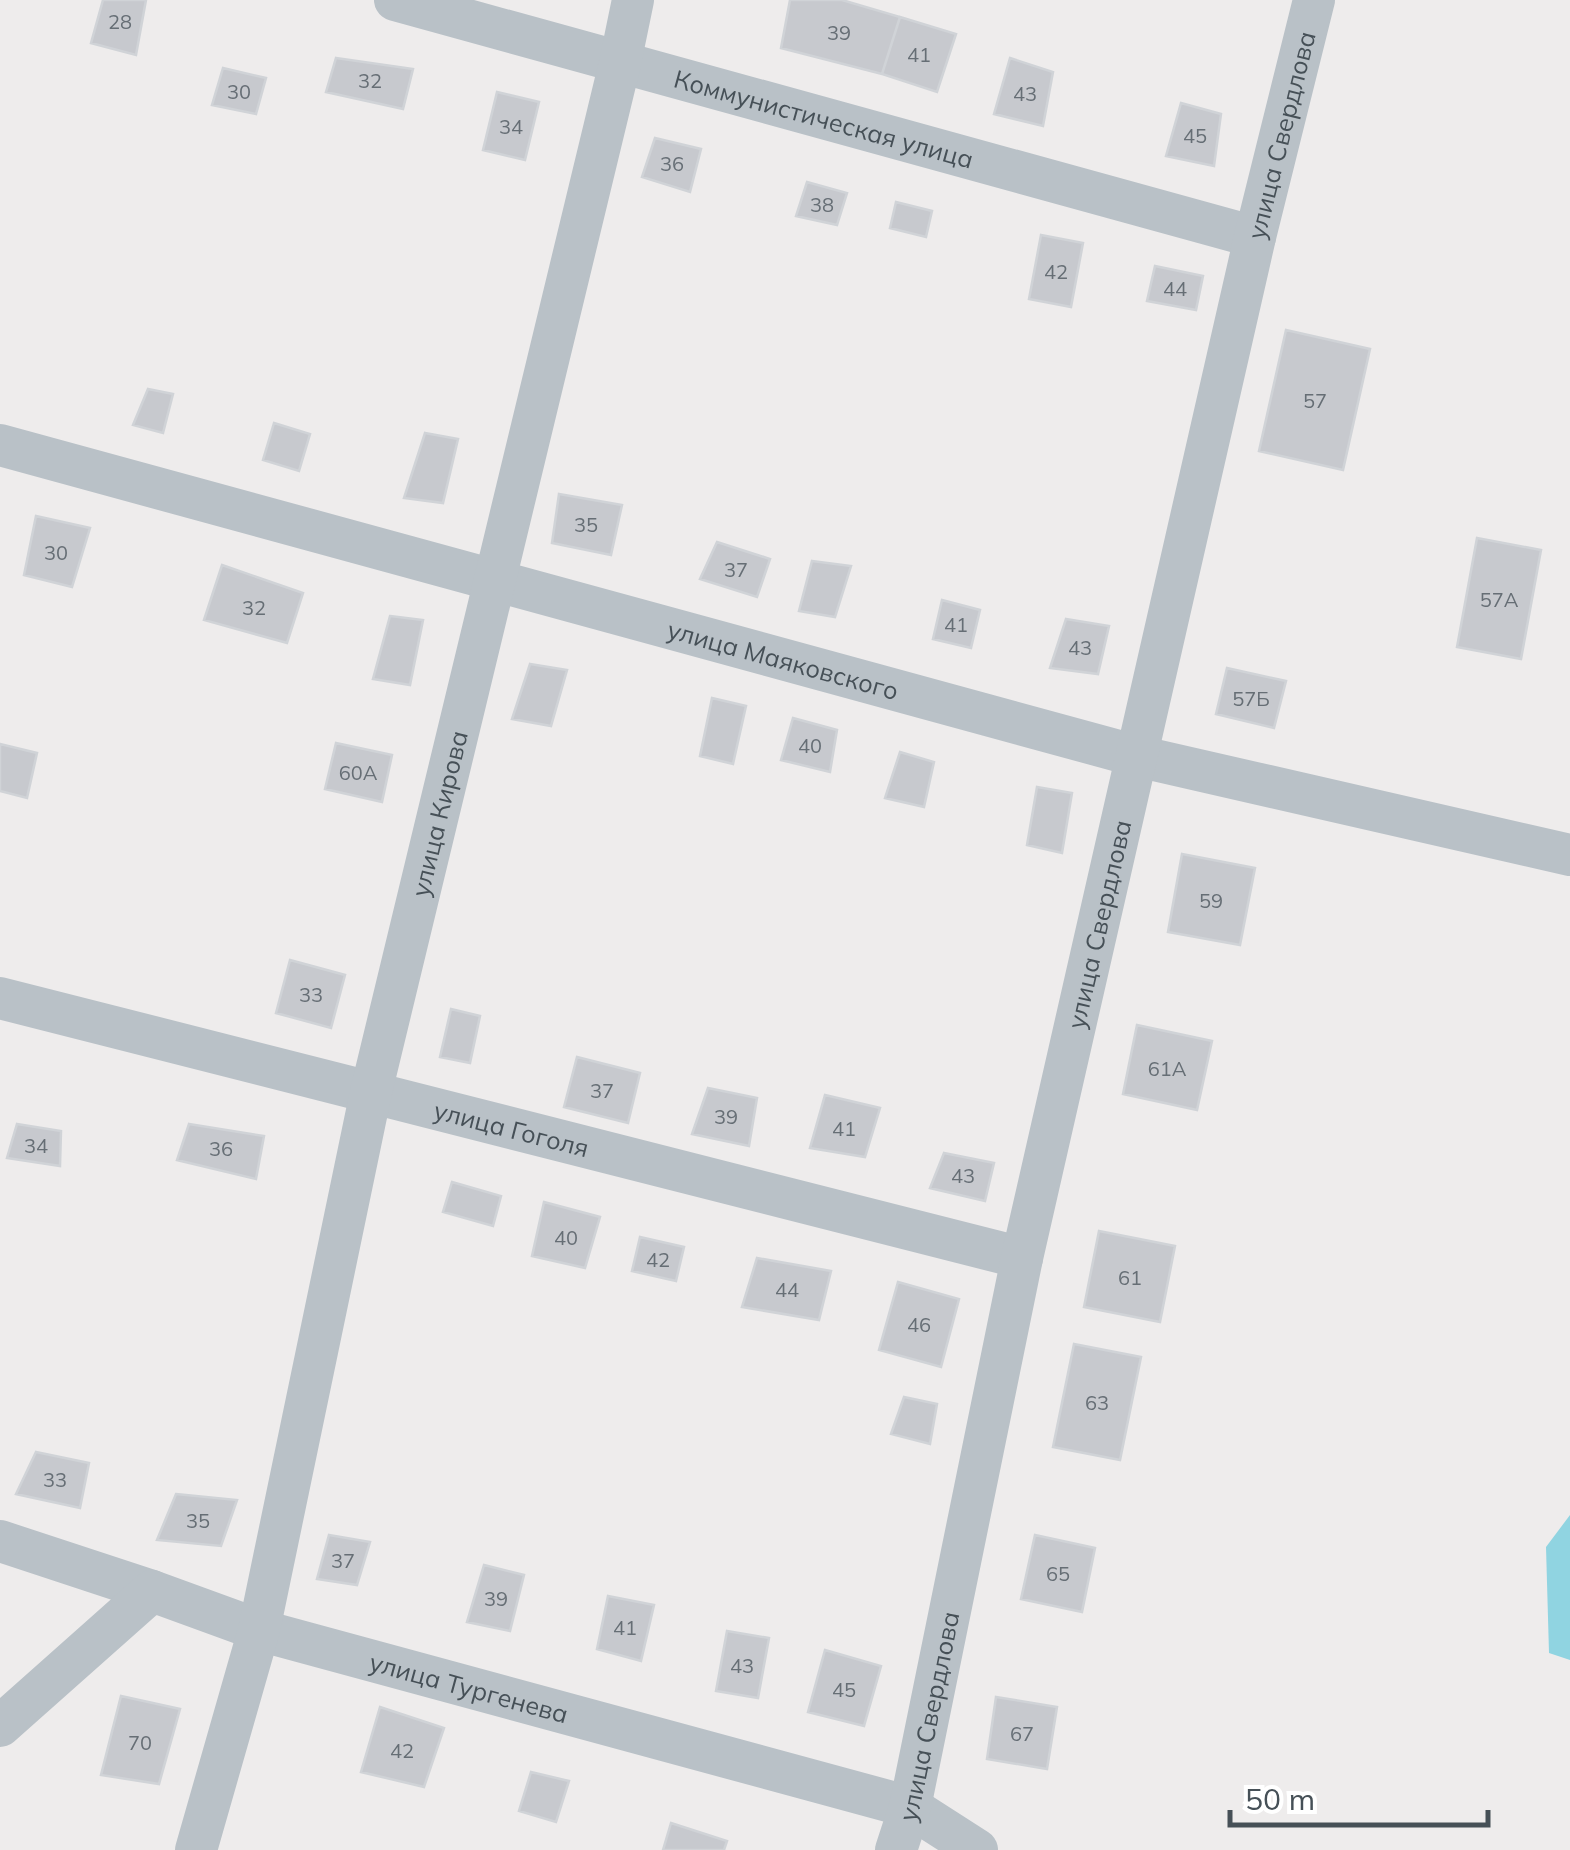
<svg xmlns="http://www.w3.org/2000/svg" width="1570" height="1850" viewBox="0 0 1570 1850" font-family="Mulish,sans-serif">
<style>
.water{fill:#90d4e1}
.building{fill:#c7c9ce;stroke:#d0d3d7;stroke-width:2.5}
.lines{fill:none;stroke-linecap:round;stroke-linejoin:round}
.minor{stroke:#b9c1c7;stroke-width:42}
.labels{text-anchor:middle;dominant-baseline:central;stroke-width:9;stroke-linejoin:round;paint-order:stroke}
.number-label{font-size:20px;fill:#666e75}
.street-label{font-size:25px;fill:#465057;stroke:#fff}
</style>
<rect width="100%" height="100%" fill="#eeecec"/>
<!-- water -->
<path class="water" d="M1570 1515V1660L1549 1653 1546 1547Z"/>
<!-- building -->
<path class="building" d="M103 0H146L136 55 91 43Z
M790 0H842L900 17 882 74 781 48Z
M900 17 956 34 937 92 882 74Z
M336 58 413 69 403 109 326 92Z
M1010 58 1053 72 1043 126 994 114Z
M223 68 266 78 256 114 212 105Z
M497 92 539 102 525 160 483 150Z
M1181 103 1221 114 1214 166 1166 156Z
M655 138 701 149 690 192 642 177Z
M807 182 847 193 837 225 796 216Z
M896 202 932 211 926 237 890 228Z
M1041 235 1083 243 1071 307 1029 299Z
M1155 266 1203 276 1196 310 1147 301Z
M1286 330 1370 349 1343 470 1259 451Z
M148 389 173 394 163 433 133 425Z
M274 423 310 434 299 471 263 460Z
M425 433 458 439 443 503 404 498Z
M559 494 622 505 611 555 552 543Z
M36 516 90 528 72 587 24 575Z
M1477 538 1541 550 1521 659 1457 647Z
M717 542 770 559 757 597 700 579Z
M812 561 851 566 835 617 799 611Z
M222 565 303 593 287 643 204 620Z
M942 600 980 610 971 648 933 639Z
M390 616 423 620 410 685 373 679Z
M1066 619 1109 626 1098 674 1050 668Z
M530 664 567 670 551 726 512 719Z
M1227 668 1286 681 1274 728 1216 714Z
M712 698 746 706 733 764 700 756Z
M793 718 837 730 830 772 781 760Z
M336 743 392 755 382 802 325 789Z
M0 744 37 753 27 798 0 791Z
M900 752 934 762 924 807 885 798Z
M1037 787 1072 793 1062 853 1027 845Z
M1182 854 1255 868 1240 945 1168 932Z
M290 960 345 975 331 1028 276 1013Z
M451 1009 480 1016 470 1063 440 1057Z
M1137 1025 1212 1041 1197 1110 1123 1094Z
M577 1057 640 1073 628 1123 564 1107Z
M708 1088 757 1098 749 1146 692 1134Z
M825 1095 880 1108 865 1157 810 1148Z
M17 1124 61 1131 60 1166 7 1158Z
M189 1124 264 1136 256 1179 177 1160Z
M944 1153 994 1163 985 1201 930 1188Z
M452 1182 501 1196 493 1226 443 1212Z
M544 1202 600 1217 585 1268 532 1256Z
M1099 1231 1175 1246 1160 1322 1084 1307Z
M640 1237 684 1247 676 1281 632 1271Z
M757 1258 831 1271 819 1320 742 1307Z
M898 1282 959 1299 941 1367 879 1350Z
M1074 1344 1141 1357 1120 1460 1053 1447Z
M904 1397 937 1404 930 1444 891 1434Z
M36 1452 89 1463 80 1508 16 1494Z
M176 1494 237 1500 221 1546 157 1540Z
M329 1535 370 1542 357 1585 317 1579Z
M1035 1535 1095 1548 1082 1612 1021 1599Z
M484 1565 524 1575 510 1631 467 1622Z
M608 1596 654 1605 641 1661 597 1649Z
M727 1631 769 1638 758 1698 716 1691Z
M825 1650 881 1666 864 1726 808 1712Z
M121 1696 180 1709 159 1784 101 1775Z
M996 1697 1057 1707 1047 1769 987 1759Z
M380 1707 444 1728 424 1787 361 1772Z
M531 1772 569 1781 556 1822 519 1811Z
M671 1823 727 1841 724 1850H663Z"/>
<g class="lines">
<!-- minor -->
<g class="minor">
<path id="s1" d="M395 0 1255 237"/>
<path id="s2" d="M0 445 1137 756 1570 855"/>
<path id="s3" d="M0 998 1022 1258"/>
<path d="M0 1541 152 1591"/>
<path id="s4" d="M0 1726 152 1591 259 1630 910 1807 977 1850"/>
<path id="s5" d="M196 1850 259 1630 371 1092 620 63 633 0"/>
<path id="s6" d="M896 1850 910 1807 1022 1258 1255 237 1314 0"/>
</g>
</g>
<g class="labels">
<!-- number labels -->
<g class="number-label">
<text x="120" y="21">28</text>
<text x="839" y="32">39</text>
<text x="919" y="54">41</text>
<text x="370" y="80">32</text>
<text x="239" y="91">30</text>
<text x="1025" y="93">43</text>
<text x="511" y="126">34</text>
<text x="1195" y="135">45</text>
<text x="672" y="163">36</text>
<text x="822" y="204">38</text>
<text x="1056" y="271">42</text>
<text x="1175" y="288">44</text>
<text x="1315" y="400">57</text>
<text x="586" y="524">35</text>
<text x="56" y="552">30</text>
<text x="736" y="569">37</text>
<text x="1499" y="599">57А</text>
<text x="254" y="607">32</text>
<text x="956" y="624">41</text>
<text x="1080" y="647">43</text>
<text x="1251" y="698">57Б</text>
<text x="810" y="745">40</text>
<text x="358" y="772">60А</text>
<text x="1211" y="900">59</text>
<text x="311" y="994">33</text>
<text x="1167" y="1068">61А</text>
<text x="602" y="1090">37</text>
<text x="726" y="1116">39</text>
<text x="844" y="1128">41</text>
<text x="36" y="1145">34</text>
<text x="221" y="1148">36</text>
<text x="963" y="1175">43</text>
<text x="566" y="1237">40</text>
<text x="658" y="1259">42</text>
<text x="1130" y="1277">61</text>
<text x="787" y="1289">44</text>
<text x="919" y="1324">46</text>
<text x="1097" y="1402">63</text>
<text x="55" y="1479">33</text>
<text x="198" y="1520">35</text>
<text x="343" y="1560">37</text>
<text x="1058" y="1573">65</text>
<text x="496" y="1598">39</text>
<text x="625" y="1627">41</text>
<text x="742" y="1665">43</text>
<text x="844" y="1689">45</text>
<text x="1022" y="1733">67</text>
<text x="140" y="1742">70</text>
<text x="402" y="1750">42</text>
</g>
<!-- street labels -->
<g class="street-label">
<text stroke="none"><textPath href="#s1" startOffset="445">Коммунистическая улица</textPath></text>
<text stroke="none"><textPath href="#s6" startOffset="1758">улица Свердлова</textPath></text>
<text stroke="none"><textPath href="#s2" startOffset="812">улица Маяковского</textPath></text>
<text stroke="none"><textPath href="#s5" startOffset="1065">улица Кирова</textPath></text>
<text stroke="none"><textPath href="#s6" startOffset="948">улица Свердлова</textPath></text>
<text stroke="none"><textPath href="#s3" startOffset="528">улица Гоголя</textPath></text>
<text stroke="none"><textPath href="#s4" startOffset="535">улица Тургенева</textPath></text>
<text stroke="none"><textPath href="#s6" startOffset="138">улица Свердлова</textPath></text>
</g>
</g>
<!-- scale -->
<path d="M1230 1810v15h258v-15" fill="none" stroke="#465057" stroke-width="5"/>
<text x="1245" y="1810" font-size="30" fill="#465057" stroke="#ffffff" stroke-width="8" paint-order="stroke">50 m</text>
</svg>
